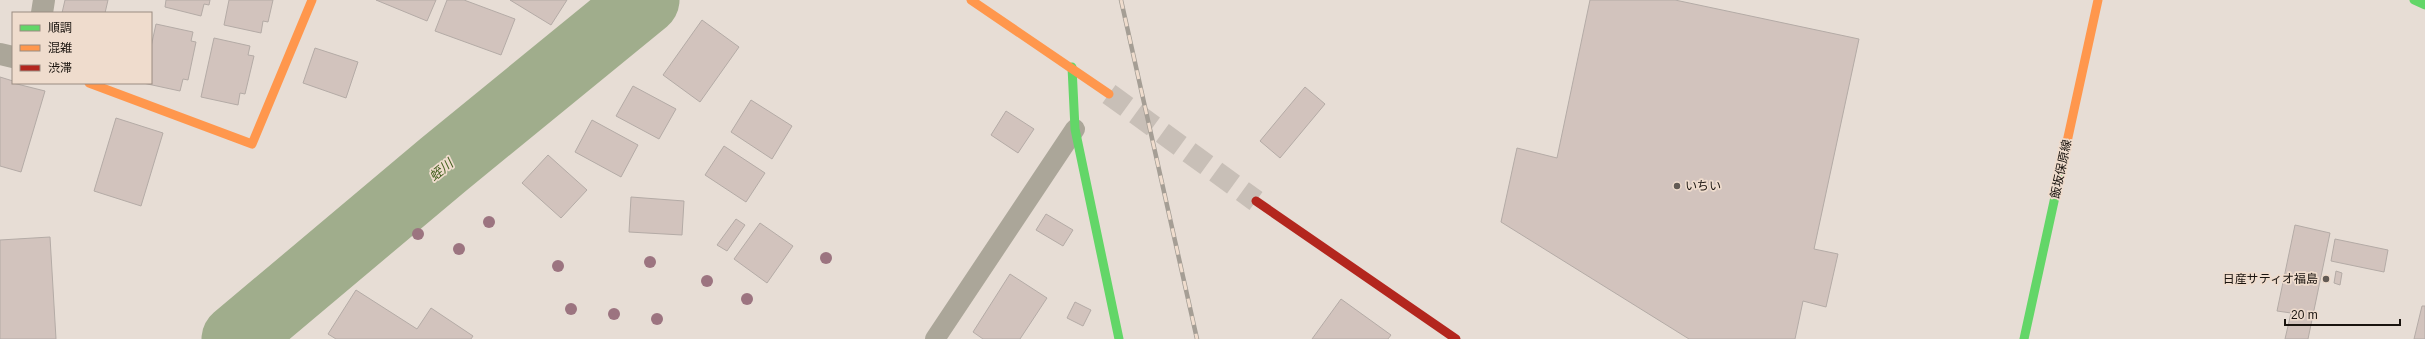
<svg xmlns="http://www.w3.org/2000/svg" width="2425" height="339" viewBox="0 0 2425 339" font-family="Arial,'Noto Sans JP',sans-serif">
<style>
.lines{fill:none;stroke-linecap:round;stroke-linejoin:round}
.river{stroke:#a0ad8c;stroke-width:69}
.building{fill:#d2c3bd;stroke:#b4aba6}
.secondary-tunnel{stroke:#c8bfb7;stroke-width:22;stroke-dasharray:22 11;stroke-linecap:butt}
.lane{stroke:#aba699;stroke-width:20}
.street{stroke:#aba699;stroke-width:22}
.fast{stroke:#63d668;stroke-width:9}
.slow{stroke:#ff974d;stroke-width:9}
.jam{stroke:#b3261e;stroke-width:9}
.rail-casing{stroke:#a59e95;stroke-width:4.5}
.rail{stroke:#efdccd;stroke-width:3;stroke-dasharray:9;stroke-linecap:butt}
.tree{fill:#9c7480}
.poi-dot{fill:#625a54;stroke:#efdccd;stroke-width:1.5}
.labels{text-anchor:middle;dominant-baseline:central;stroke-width:3.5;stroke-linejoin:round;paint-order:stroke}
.street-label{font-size:12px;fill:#1a140f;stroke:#efdccd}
.poi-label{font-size:12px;fill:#1a140f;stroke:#efdccd;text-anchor:start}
.water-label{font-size:13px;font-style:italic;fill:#425e1e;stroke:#efdccd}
</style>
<rect width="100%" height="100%" fill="#e7ddd5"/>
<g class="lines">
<!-- river -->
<path class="river" d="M236 339 443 165 645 0"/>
</g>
<!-- building -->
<path class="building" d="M65 0H108L105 13H62Z
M166 0H210L209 5 204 4 201 16 165 7Z
M229 0H273L268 22 263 21 261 33 224 25Z
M376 0H436L427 21Z
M447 0H464L515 19 501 55 435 31Z
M510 0H567L551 25Z
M1590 0H1675L1859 39 1814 249 1838 254 1826 307 1803 301 1795 339H1689L1501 222 1517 148 1557 158Z
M702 20 739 47 700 102 663 75Z
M156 24 193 32 191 41 196 42 188 80 183 79 180 91 143 83H151V47Z
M214 38 250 46 248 55 254 56 245 94 240 93 238 105 201 97Z
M315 48 358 62 346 98 303 83Z
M0 77 13 81V83L45 91 21 172 0 166Z
M633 86 676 109 659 139 616 116Z
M1305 87 1325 104 1280 158 1260 141Z
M751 100 792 126 772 159 731 132Z
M1006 111 1034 129 1018 153 991 135Z
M116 118 163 133 141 206 94 191Z
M592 120 638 145 621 177 575 152Z
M724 146 765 173 746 202 705 175Z
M548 155 587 190 561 218 522 183Z
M631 197 684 201 682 235 629 232Z
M1046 214 1073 230 1063 246 1036 230Z
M736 219 745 225 727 251 717 245Z
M760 223 793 246 767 283 734 259Z
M2295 225 2330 233 2308 339H2285L2291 313 2277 311Z
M50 237 56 339H0V240Z
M2335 239 2388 250 2384 272 2331 261Z
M2336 271 2342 273 2340 285 2334 283Z
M1010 274 1047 298 1020 339H983L973 332Z
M356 290 417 329 431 308 473 336 471 339H336L328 334Z
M1341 299 1391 335 1388 339H1312Z
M1075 302 1091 310 1083 326 1067 318Z
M2422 306H2425V339H2414Z"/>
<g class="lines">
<!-- secondary-tunnel -->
<path class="secondary-tunnel" d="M1109 94 1256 201"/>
<!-- lane -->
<path class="lane" d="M935 339 1075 129"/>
<!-- street -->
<path class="street" d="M42 13 44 0
M0 54 13 57"/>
<!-- fast -->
<path class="fast" d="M2414 0 2425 5
M1072 67 1075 129 1119 339
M2024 339 2065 151"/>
<!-- slow -->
<path class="slow" d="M971 0 1109 94
M89 83 252 144 312 0
M2065 151 2098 0"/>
<!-- jam -->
<path class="jam" d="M1256 201 1456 339"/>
<!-- rail casing -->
<g class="rail-casing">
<path id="rail" d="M1121 0 1197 339"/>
</g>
<!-- rail -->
<use href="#rail" class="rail"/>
</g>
<!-- trees -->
<g class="tree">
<circle cx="489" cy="222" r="6"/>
<circle cx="418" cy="234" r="6"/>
<circle cx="459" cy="249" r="6"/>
<circle cx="826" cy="258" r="6"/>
<circle cx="650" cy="262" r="6"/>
<circle cx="558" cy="266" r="6"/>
<circle cx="707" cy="281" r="6"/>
<circle cx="747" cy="299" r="6"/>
<circle cx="571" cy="309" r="6"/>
<circle cx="614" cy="314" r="6"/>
<circle cx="657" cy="319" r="6"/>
</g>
<!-- markers -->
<g class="poi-dot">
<circle cx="1677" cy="186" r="4"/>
<circle cx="2326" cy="279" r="4"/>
</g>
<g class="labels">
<!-- street labels -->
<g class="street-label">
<text transform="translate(2061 169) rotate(-78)">飯坂保原線</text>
</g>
<!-- poi labels -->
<g class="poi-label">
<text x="1685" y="186">いちい</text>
<text x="2318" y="279" text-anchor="end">日産サティオ福島</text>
</g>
<!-- water labels -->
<g class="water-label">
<text transform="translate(441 170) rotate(-40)">蛭川</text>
</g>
</g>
<!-- legend -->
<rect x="12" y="12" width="140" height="72" fill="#efdccd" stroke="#9a8c81"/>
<rect x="20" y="25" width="20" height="6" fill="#63d668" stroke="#9a8c81"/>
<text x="48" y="32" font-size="12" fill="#1a140f">順調</text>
<rect x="20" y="45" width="20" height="6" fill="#ff974d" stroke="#9a8c81"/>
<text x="48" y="52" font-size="12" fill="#1a140f">混雑</text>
<rect x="20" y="65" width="20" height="6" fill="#b3261e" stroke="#9a8c81"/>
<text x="48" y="72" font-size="12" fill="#1a140f">渋滞</text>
<!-- scale -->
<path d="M2285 319v6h115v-6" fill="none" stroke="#1a140f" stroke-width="2"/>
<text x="2291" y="319" font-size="12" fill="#1a140f" stroke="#efdccd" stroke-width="3" paint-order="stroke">20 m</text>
</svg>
